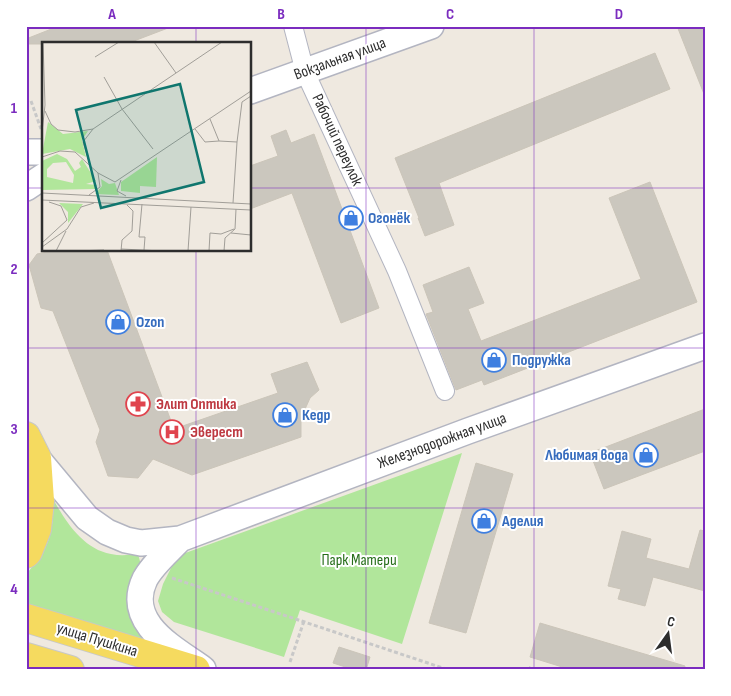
<svg xmlns="http://www.w3.org/2000/svg" width="731" height="696" viewBox="0 0 731 696" font-family="'Sofia Sans Condensed',sans-serif">
<style>
.green{fill:#b1e69b}
.building{fill:#cbc7be;stroke:#cbc5b9}
.lines{fill:none;stroke-linecap:round;stroke-linejoin:round}
.minor-casing{stroke:#b3b5c1;stroke-width:20}
.secondary-casing{stroke:#b3b5c1;stroke-width:28}
.primary-casing{stroke:#c8c8c8;stroke-width:30}
.path{stroke:#c8c8c8;stroke-width:3;stroke-dasharray:4 2.5;stroke-linecap:butt}
.minor{stroke:#fff;stroke-width:18}
.secondary{stroke:#fff;stroke-width:25}
.primary{stroke:#f5da5f;stroke-width:28}
.grid{fill:none;stroke:#7b2cbf;stroke-width:1;stroke-opacity:0.55}
.labels{text-anchor:middle;dominant-baseline:central;stroke-width:4;stroke-linejoin:round;paint-order:stroke}
.street-label{font-size:16px;fill:#2d2d2d;stroke:#fff}
.shop-label{font-size:16px;font-weight:bold;fill:#366cbe;stroke:#fff;text-anchor:start}
.health-label{font-size:16px;font-weight:bold;fill:#be3a42;stroke:#fff;text-anchor:start}
.park-label{font-size:16px;fill:#266e19;stroke:#fff}
.inset-road{fill:none;stroke:#a19e98;stroke-width:1}
.view{fill:#0f766e;fill-opacity:0.15;stroke:#0f766e;stroke-width:2.5}
.inset-edge{fill:none;stroke:#2d2d2d;stroke-width:2.5}
.neatline{fill:none;stroke:#7b2cbf;stroke-width:2}
.grid-label{font-size:16px;text-anchor:middle;font-weight:bold;fill:#7b2cbf}
</style>
<rect width="100%" height="100%" fill="#efe9e0"/>
<!-- green -->
<path class="green" d="M462 453 402 644 300 610 284 657 174 622 162 612 158 601 163 584 177 556Z
M53 499C66 522 83 549 111 554 120 556 129 555 138 554L141 565C122 600 122 608 145 640L26 605V574C49 550 54 532 53 499Z"/>
<!-- building -->
<path class="building" d="M59 26H168V28L126 44H26V39Z
M677 26H705V94H704Z
M655 53 670 89 439 183 454 225 425 236 418 218H419L395 158Z
M286 130 291 143 314 134 379 308 341 323 292 193 250 209V166L278 156 271 136Z
M650 182 697 302 484 385 482 380 456 390 426 314 433 312 423 285 469 267 484 303 468 309 481 341 641 279 609 198Z
M58 250H107L174 429 278 393 271 374 307 362 319 390 310 398 301 418V437L192 475 153 459 138 478 108 476 96 442 100 430 53 311 41 308 29 265 37 254Z
M705 409V451L604 489 590 453Z
M476 463 513 474 466 633 429 623Z
M700 530 705 531V591L653 577 645 606 618 599 621 589 608 586 622 531 651 539 646 558 689 569Z
M540 623 685 666 684 670H572L530 657Z
M339 647 370 657 366 670H355L333 663Z"/>
<g class="lines">
<!-- minor casing -->
<g class="minor-casing">
<path id="minor" d="M293 26 305 72 397 271 445 391"/>
</g>
<!-- secondary casing -->
<g class="secondary-casing">
<path id="secondary" d="M250 91 431 26
M26 152H44
M26 188 44 176
M37 458 87 518 107 532 126 540 141 543 180 539 468 431 705 346
M180 539C169 551 153 564 145 579 124 623 174 648 203 669"/>
</g>
<!-- primary casing -->
<g class="primary-casing">
<path id="primary" d="M26 436 37 458 40 501 37 529 28 552 26 554
M26 618 196 670
M26 657 70 670"/>
</g>
<!-- path -->
<path class="path" d="M31 101 41 129
M172 578 449 670
M290 662 304 621
M528 670 532 666"/>
<!-- minor -->
<use href="#minor" class="minor"/>
<!-- secondary -->
<use href="#secondary" class="secondary"/>
<!-- primary -->
<use href="#primary" class="primary"/>
</g>
<!-- grid -->
<path class="grid" d="M196 26V44M366 26V670M534 26V670M26 188H44M250 188H705M196 250V670M26 348H705M26 508H705"/>
<!-- icons -->
<defs>
<g id="shop-ring" transform="scale(1.25)"><circle r="9.5" fill="#fff" stroke="#3f7fe0" stroke-width="1.5"/><path d="M-5-2.5h2.3a2.7 3.5 0 0 1 5.4 0H5L5.5 6h-11ZM-1.5-2.5h3a1.5 2.3 0 0 0-3 0Z" fill="#3f7fe0"/></g>
<g id="pharmacy-ring" transform="scale(1.25)"><circle r="9.5" fill="#fff" stroke="#e0444e" stroke-width="1.5"/><path d="M-2-6h4v4h4v4h-4v4h-4v-4h-4v-4h4Z" fill="#e0444e"/></g>
<g id="hospital-ring" transform="scale(1.25)"><circle r="9.5" fill="#fff" stroke="#e0444e" stroke-width="1.5"/><path d="M-5-5h3v3.5h4V-5h3V5h-3V1.5h-4V5h-3Z" fill="#e0444e"/></g>
</defs>
<g fill-rule="evenodd">
<use href="#shop-ring" x="351" y="218"/>
<use href="#shop-ring" x="118" y="322"/>
<use href="#shop-ring" x="494" y="360"/>
<use href="#pharmacy-ring" x="138" y="404"/>
<use href="#shop-ring" x="285" y="415"/>
<use href="#hospital-ring" x="172" y="432"/>
<use href="#shop-ring" x="646" y="455"/>
<use href="#shop-ring" x="484" y="521"/>
</g>
<g class="labels">
<!-- street labels -->
<g class="street-label">
<text transform="translate(340 59) rotate(-20)">Вокзальная улица</text>
<text transform="translate(337 140) rotate(65)">Рабочий переулок</text>
<text transform="translate(442 441) rotate(-20)">Железнодорожная улица</text>
<text transform="translate(97 640) rotate(17)">улица Пушкина</text>
</g>
<!-- shop labels -->
<g class="shop-label">
<text x="368" y="218">Огонёк</text>
<text x="136" y="322">Ozon</text>
<text x="512" y="360">Подружка</text>
<text x="302" y="415">Кедр</text>
<text x="628" y="455" text-anchor="end">Любимая вода</text>
<text x="502" y="521">Аделия</text>
</g>
<!-- health labels -->
<g class="health-label">
<text x="156" y="404">Элит Оптика</text>
<text x="190" y="432">Эверест</text>
</g>
<!-- park labels -->
<g class="park-label">
<text x="359" y="560">Парк Матери</text>
</g>
</g>
<!-- overview -->
<g transform="translate(42 42)">
<rect width="209" height="209" fill="#efe9e0"/>
<path d="M6 80 21 92 46 89 40 98 44 115 28 107 0 112ZM15 112 25 117 33 129 39 125 37 121 40 117 54 139 44 142 55 143 53 147 0 148V119ZM24 120 32 133 31 141 5 135V127L11 121ZM115 115 114 145 98 144V151L79 149V140ZM59 137 67 142 73 141 77 153 53 152 60 144ZM17 161 41 162 26 181V170Z" fill="#b1e69b" fill-rule="evenodd"/>
<path class="inset-road" d="M112 0 134 31M53 15 77 0M62 35 80 67 111 107M3 69 9 82 16 88 33 90 51 87 180 0M168 77 177 99 195 100 191 161M153 87 163 100 177 99M0 90 3 63 1 0M195 100 200 60 209 54M0 115 18 109 33 110 56 131 73 140 209 49M47 120 41 100 51 87M79 138 75 149 84 154M0 151 209 162M47 153 58 145 56 131M0 158 209 168M100 162 97 195H103L102 208M189 191 209 193M0 201 25 178 19 164 7 160M0 205 25 187 39 165 52 161M79 207 120 209M14 209 24 189M33 209 62 208M79 209 80 198 90 189 91 169 85 163M146 209 149 165M167 209 168 191 179 192 192 187M182 209 183 196 193 187 194 167"/>
<path class="view" d="M138 42 162 140 59 166 34 68Z"/>
<rect width="209" height="209" class="inset-edge"/>
</g>
<!-- border -->
<rect width="731" height="696" fill="none" stroke="#ffffff" stroke-width="55"/>
<!-- north arrow -->
<g transform="translate(668 634) rotate(14)" stroke="#ffffff" stroke-width="4" paint-order="stroke">
<path d="M0-4L9 19L0 12L-9 19Z" fill="#2d2d2d"/>
<text y="-8" font-size="14" font-weight="bold" text-anchor="middle" fill="#2d2d2d">С</text>
</g>
<rect x="28" y="28" width="676" height="640" class="neatline"/>
<g class="grid-label">
<text x="112" y="19">A</text>
<text x="281" y="19">B</text>
<text x="450" y="19">C</text>
<text x="619" y="19">D</text>
<text x="14" y="113">1</text>
<text x="14" y="274">2</text>
<text x="14" y="434">3</text>
<text x="14" y="594">4</text>
</g>
</svg>
